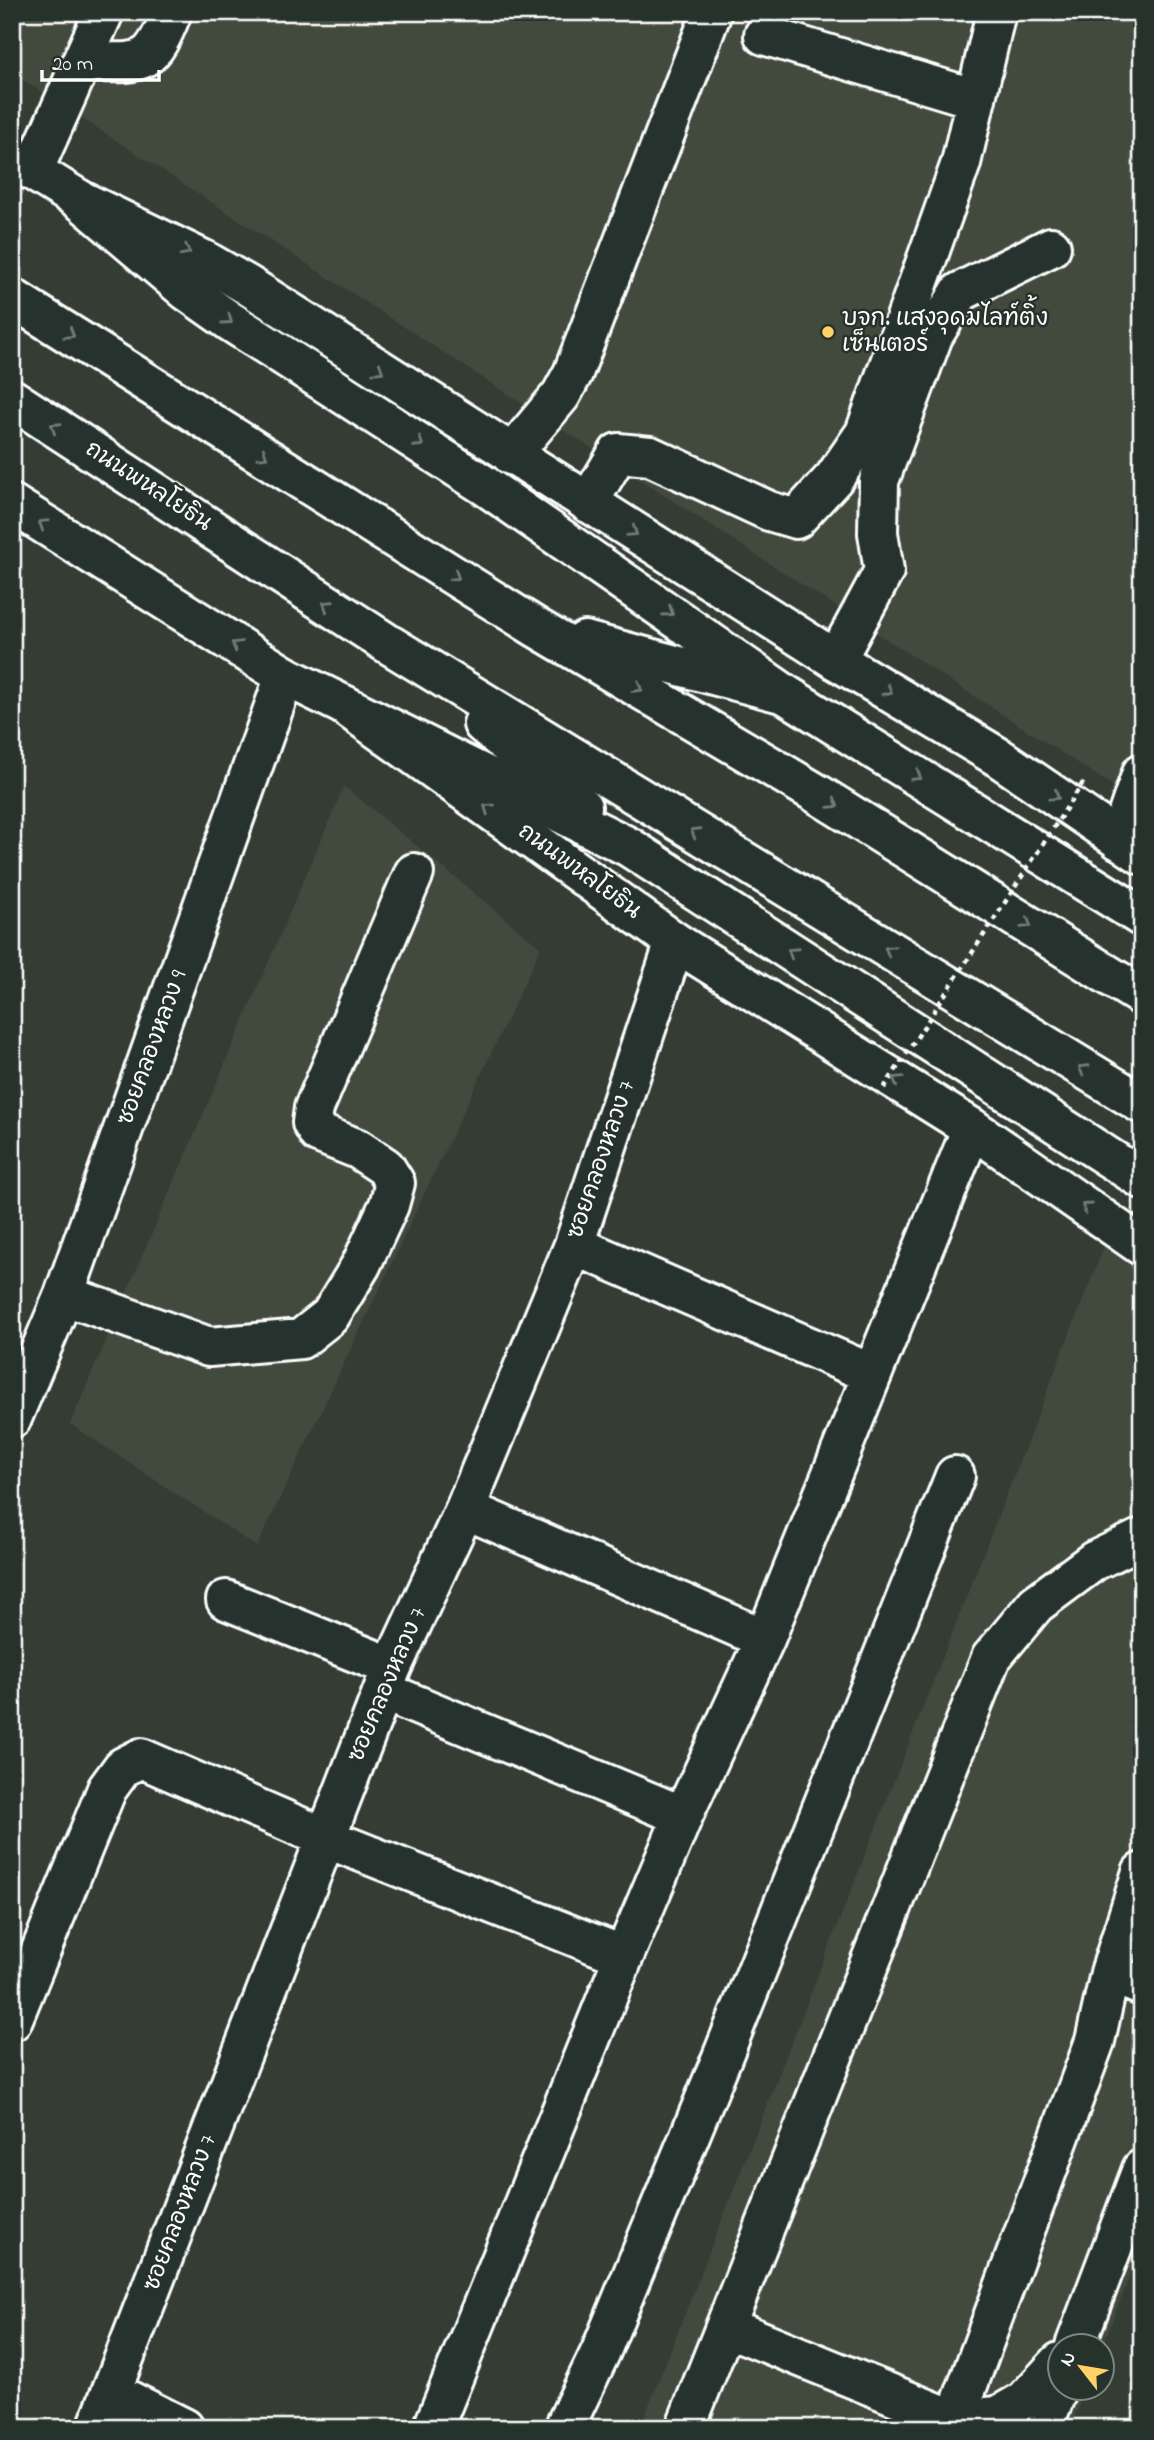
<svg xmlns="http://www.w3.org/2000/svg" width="1154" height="2440" viewBox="0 0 1154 2440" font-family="'Indie Flower','Playpen Sans Thai',sans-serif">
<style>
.built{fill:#42493c}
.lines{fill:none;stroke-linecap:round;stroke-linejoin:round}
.minor-casing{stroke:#fff;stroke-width:44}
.major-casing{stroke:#fff;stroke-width:44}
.highway-casing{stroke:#fff;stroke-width:44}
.minor{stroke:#26332d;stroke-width:38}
.major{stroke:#26332d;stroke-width:38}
.highway{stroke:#26332d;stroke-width:38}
.path-bridge{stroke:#fff;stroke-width:4.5;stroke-dasharray:5 5;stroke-linecap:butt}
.oneway{stroke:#727a76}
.poi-dot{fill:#ffd166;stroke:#26332d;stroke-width:2.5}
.labels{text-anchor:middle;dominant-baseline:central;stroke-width:5;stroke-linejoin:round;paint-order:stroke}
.poi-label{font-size:23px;fill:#fff;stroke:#26332d;text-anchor:start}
.street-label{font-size:23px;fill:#fff;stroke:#26332d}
</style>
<rect width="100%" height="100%" fill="#333d34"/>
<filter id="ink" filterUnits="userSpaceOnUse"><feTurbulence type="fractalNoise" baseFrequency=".0143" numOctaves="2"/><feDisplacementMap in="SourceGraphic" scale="14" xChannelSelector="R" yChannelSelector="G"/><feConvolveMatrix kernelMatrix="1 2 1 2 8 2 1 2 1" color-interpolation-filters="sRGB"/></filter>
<g filter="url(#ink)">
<!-- built -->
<path class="built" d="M12 12H1142V772L1133 799 12 73Z
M344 786 541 948 257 1547 70 1424Z
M1104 1246 1142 1270V2244L1102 2348 1060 2346V2388H1086L1070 2428H640Z"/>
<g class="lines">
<!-- minor casing -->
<g class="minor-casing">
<path id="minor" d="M764 35 976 99
M84 62C142 62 149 70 172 12
M33 171 104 12
M511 455 561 395 573 373 712 12
M588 503 618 453 650 456 769 511 796 519 834 478 865 433 961 163 996 12
M836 660 884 571 878 533 879 481 933 336 960 292 1051 247
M1119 840 1142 773
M574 1245 872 1374
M64 1295 209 1347 301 1339 330 1316 361 1265 389 1205 395 1183 385 1167 358 1149 318 1133 312 1123 314 1108 414 873
M12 1418 64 1295 285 676
M465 1509 765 1639
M226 1600 392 1667
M383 1691 683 1816
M1110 1973 1142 1986
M12 2021 107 1789 123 1767 141 1758 326 1838 624 1956
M727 2327 955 2420 998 2416 1024 2401 1060 2362
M1075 2346 1142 2169
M112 2392 184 2428
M955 2420 1095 2041 1110 1973 1142 1872
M97 2428 392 1667 465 1509 574 1245 675 942
M433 2428 624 1956 683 1816 765 1639 972 1128
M564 2428 601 2351 721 2060 955 1476
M685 2428 991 1658 1036 1604 1094 1561 1142 1538
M1042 2428 1060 2384"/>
</g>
<!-- major casing -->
<g class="major-casing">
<path id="major" d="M12 158 80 200 204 260 249 286 836 660 998 757 1142 855
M12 504 285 676 344 705 675 942 972 1128 1142 1246"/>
</g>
<!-- highway casing -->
<g class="highway-casing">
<path id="highway" d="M80 200 187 291 231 322 484 485 785 694
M12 298 537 628 816 793 1142 996
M12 399 385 642 1142 1104
M585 641 785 694 1142 917
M344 705 629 847 1142 1179
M483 724 582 807"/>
</g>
<!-- minor -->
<use href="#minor" class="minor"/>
<!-- major -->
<use href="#major" class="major"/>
<!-- highway -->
<use href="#highway" class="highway"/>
<!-- path-bridge -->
<path class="path-bridge" d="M884 1088 1086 778"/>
</g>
<!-- one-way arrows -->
<defs><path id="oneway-chevron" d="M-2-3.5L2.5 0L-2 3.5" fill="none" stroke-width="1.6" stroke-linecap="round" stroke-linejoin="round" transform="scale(1.75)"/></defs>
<g class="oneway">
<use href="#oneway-chevron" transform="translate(186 251) rotate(27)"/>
<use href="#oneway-chevron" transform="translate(228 320) rotate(35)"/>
<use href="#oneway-chevron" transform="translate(70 334) rotate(32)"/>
<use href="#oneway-chevron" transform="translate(379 370) rotate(33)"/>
<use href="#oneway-chevron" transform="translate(55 427) rotate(-147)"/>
<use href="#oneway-chevron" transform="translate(419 443) rotate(33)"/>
<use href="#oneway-chevron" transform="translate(263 455) rotate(32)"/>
<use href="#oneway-chevron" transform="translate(43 524) rotate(-148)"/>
<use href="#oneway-chevron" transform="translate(633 532) rotate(32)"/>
<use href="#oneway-chevron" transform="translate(455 576) rotate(32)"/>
<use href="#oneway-chevron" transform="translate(327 605) rotate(-147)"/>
<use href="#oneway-chevron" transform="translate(669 612) rotate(35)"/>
<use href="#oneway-chevron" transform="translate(236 645) rotate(-148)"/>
<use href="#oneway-chevron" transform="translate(638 688) rotate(31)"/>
<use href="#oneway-chevron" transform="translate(888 691) rotate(31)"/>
<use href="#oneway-chevron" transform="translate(917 776) rotate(32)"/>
<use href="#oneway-chevron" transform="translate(1055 796) rotate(34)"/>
<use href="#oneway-chevron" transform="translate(834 804) rotate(32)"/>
<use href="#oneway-chevron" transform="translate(488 808) rotate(-144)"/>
<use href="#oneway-chevron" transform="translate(695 832) rotate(-149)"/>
<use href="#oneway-chevron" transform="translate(1027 924) rotate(32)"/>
<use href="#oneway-chevron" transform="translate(889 950) rotate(-149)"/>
<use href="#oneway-chevron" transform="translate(792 952) rotate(-147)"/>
<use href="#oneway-chevron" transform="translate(1083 1069) rotate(-149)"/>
<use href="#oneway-chevron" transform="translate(897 1080) rotate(-148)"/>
<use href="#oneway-chevron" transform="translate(1086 1207) rotate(-145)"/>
</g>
</g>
<!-- markers -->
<circle class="poi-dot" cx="828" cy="332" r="7"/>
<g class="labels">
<!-- poi labels -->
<g class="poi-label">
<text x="842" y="319">บจก. แสงอุดมไลท์ติ้ง<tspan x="842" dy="26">เซ็นเตอร์</tspan></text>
</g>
<!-- street labels -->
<g class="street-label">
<text transform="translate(148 487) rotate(33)">ถนนพหลโยธิน</text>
<text transform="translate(579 872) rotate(36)">ถนนพหลโยธิน</text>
<text transform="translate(153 1048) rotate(-70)">ซอยคลองหลวง 9</text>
<text transform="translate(602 1160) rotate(-71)">ซอยคลองหลวง 7</text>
<text transform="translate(388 1685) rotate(-67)">ซอยคลองหลวง 7</text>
<text transform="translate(181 2213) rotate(-69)">ซอยคลองหลวง 7</text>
</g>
</g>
<!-- margin -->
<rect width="1154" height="2440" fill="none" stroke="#26332d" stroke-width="42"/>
<rect x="21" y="21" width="1112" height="2398" fill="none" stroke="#fff" stroke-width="2.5" filter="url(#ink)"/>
<!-- north arrow -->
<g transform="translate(1081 2367) rotate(301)"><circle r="33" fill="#26332d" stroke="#7d8581" stroke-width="2"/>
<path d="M0-5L12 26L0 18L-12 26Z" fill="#ffd166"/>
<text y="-10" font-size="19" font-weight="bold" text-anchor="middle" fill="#ffffff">N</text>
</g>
<!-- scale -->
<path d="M42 70v10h117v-10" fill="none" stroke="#ffffff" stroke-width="3.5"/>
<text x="52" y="70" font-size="21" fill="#ffffff" stroke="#26332d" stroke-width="5" paint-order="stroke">20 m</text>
</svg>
